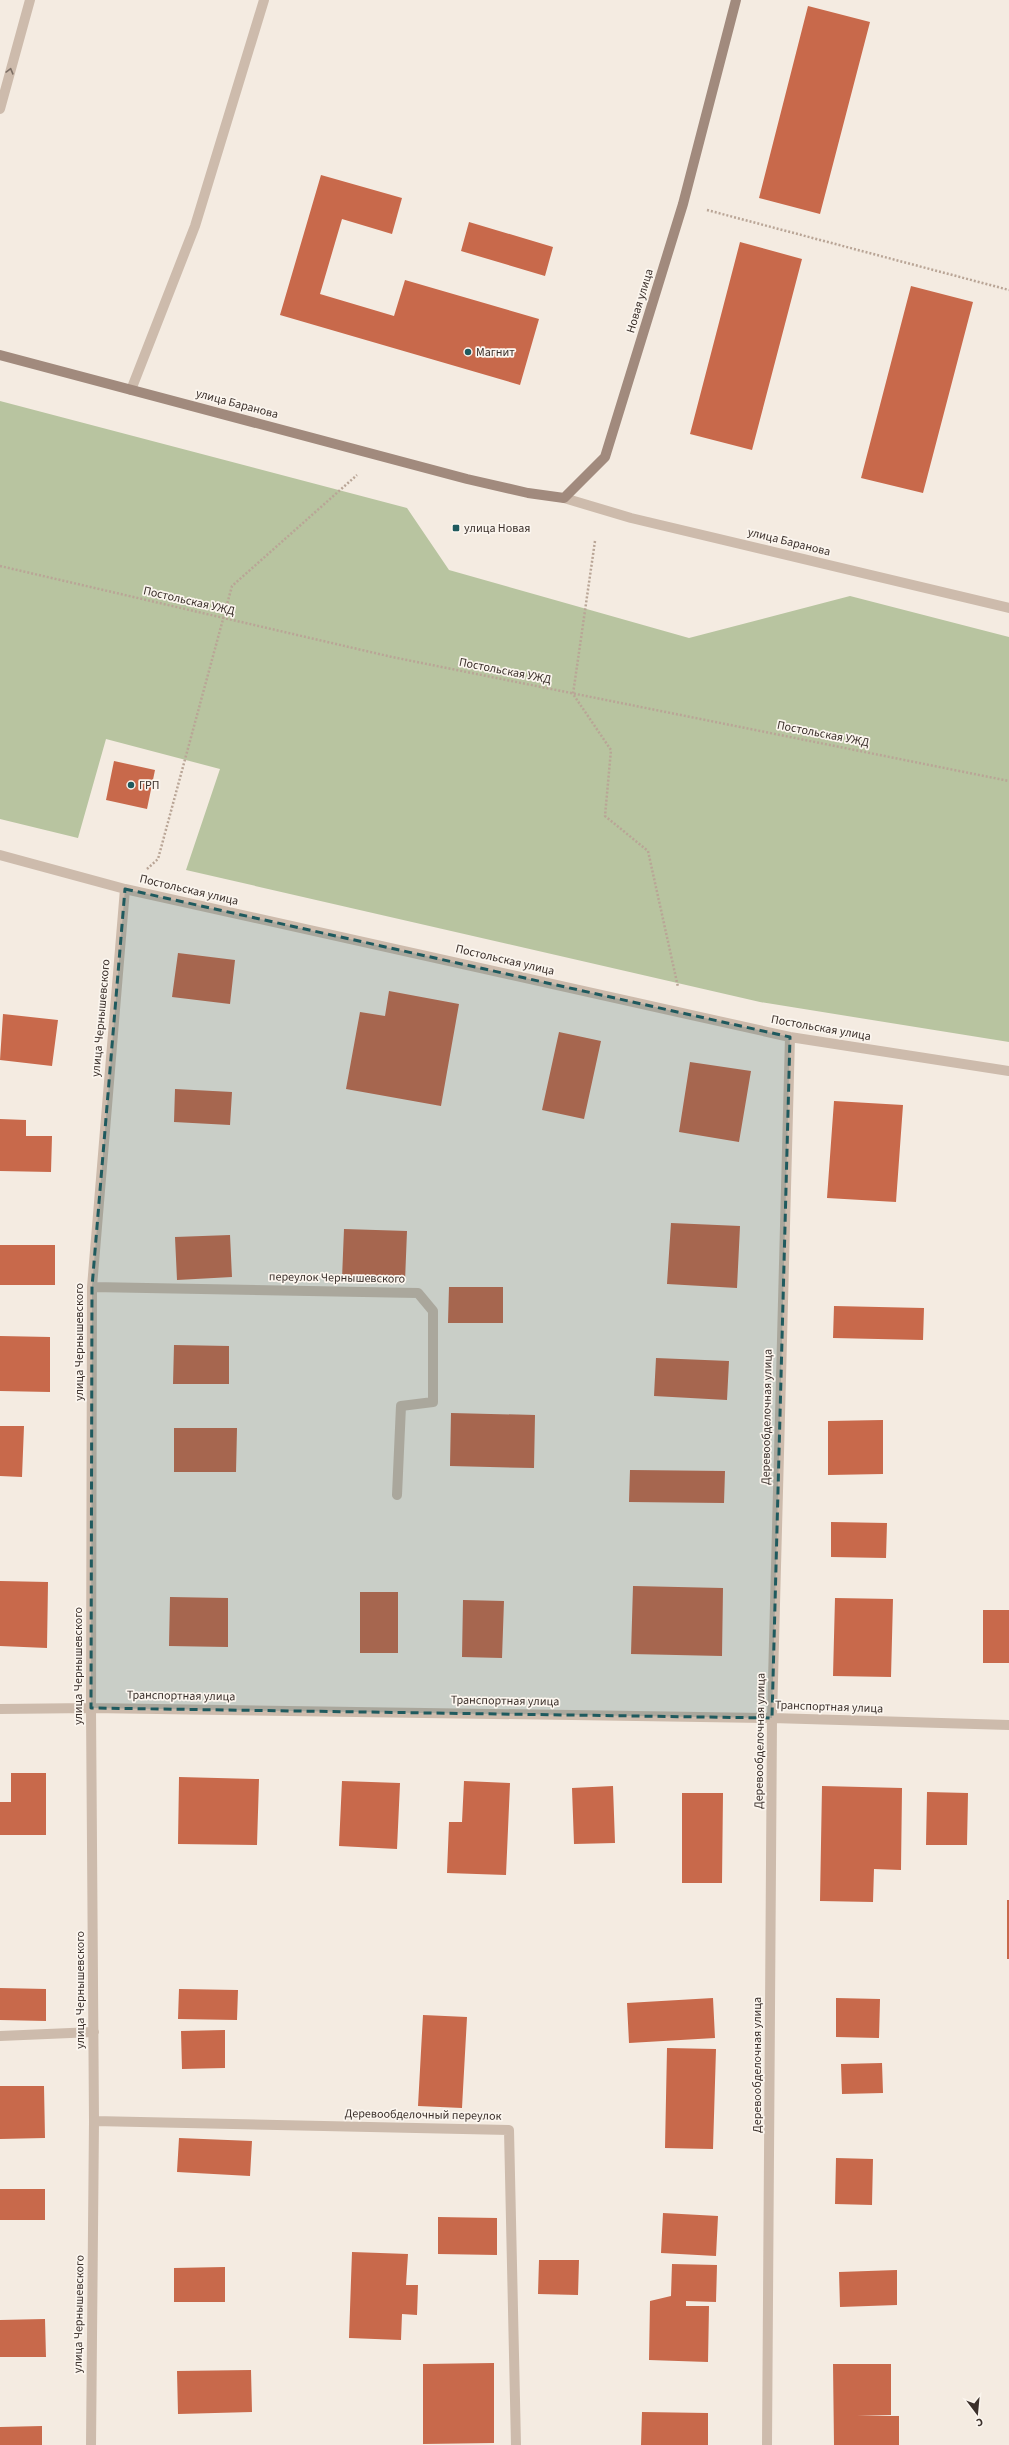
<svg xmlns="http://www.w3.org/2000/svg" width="1009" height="2445" viewBox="0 0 1009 2445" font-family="'Source Sans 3',sans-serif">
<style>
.green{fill:#b8c4a0}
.building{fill:#c8694b}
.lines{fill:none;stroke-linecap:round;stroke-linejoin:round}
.path{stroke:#b9a596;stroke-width:2.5;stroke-dasharray:2 2;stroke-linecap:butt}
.lane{stroke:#cdbbac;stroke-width:10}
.street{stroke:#cdbbac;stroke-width:10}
.secondary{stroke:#a18a7d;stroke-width:10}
.oneway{stroke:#7d6f65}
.marked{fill:#1f5a5e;fill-opacity:0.2;stroke:#1f5a5e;stroke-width:3;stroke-dasharray:8 5;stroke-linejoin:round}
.poi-dot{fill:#1f5a5e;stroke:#fbf5ee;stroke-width:1.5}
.labels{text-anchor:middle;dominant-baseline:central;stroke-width:3.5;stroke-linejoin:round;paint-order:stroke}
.street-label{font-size:12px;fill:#3b302b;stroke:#fbf5ee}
.poi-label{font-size:12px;fill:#3b302b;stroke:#fbf5ee;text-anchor:start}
</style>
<rect width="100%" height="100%" fill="#f4ebe1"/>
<!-- green -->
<path class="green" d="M0 401 407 508 449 570 689 638 850 596 1009 637V1042L760 1002 186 870 220 769 106 739 78 838 0 819Z"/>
<!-- building -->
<path class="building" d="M808 6 870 22 820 214 759 198Z
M321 175 402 198 392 234 342 219 320 294 394 316 405 280 539 319 520 385 280 315Z
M469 222 553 247 545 276 461 251Z
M740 242 802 259 752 450 690 434Z
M911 286 973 302 923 493 861 478Z
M114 761 155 770 147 809 106 800Z
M178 953 235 960 230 1004 172 997Z
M389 991 459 1004 441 1106 346 1089 360 1012 385 1016Z
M3 1014 58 1020 52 1066 0 1060Z
M559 1032 601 1041 584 1119 542 1110Z
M690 1062 751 1071 739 1142 679 1132Z
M175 1089 232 1092 230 1125 174 1122Z
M834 1101 903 1105 896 1202 827 1198Z
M0 1119 26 1120V1136H52L51 1172 0 1171Z
M671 1223 740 1226 737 1288 667 1284Z
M344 1229 407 1231 405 1281 342 1279Z
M230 1235 232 1277 177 1280 175 1237Z
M0 1245H55V1285H0Z
M449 1287H503V1323H448Z
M834 1306 924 1308 923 1340 833 1338Z
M0 1336 50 1337V1392L0 1391Z
M174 1345 229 1346V1384H173Z
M656 1358 729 1361 727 1400 654 1396Z
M451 1413 535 1415 534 1468 450 1466Z
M883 1420V1474L828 1475V1421Z
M0 1426H24L22 1477 0 1476Z
M174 1428H237L236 1472H174Z
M630 1470 725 1471 724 1503 629 1502Z
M831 1522 887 1523 886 1558 831 1557Z
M0 1581 48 1582 47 1648 0 1646Z
M633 1586 723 1588 722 1656 631 1654Z
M360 1592H398V1653H360Z
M170 1597 228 1598V1647L169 1646Z
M835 1598 893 1599 891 1677 833 1676Z
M463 1600 504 1601 502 1658 462 1657Z
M983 1610H1009V1663H983Z
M11 1773H46V1835H0V1802H11Z
M179 1777 259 1779 257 1845 178 1844Z
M342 1781 400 1783 397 1849 339 1846Z
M464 1781 510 1783 506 1875 447 1873 449 1822H462Z
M613 1786 615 1843 574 1844 572 1788Z
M822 1786 902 1788 901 1870 874 1869 873 1902 820 1901Z
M927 1792 968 1793 967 1845H926Z
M682 1793H723L722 1883H682Z
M1007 1900H1009V1959H1007Z
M0 1988 46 1989V2021L0 2020Z
M179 1989 238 1990 237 2020 178 2019Z
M713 1998 715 2038 629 2043 627 2003Z
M836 1998 880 1999 879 2038 836 2037Z
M423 2015 467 2017 462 2108 418 2106Z
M225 2030V2068L182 2069 181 2031Z
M667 2048 716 2049 713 2149 665 2148Z
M882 2063 883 2093 842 2094 841 2064Z
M0 2086H44L45 2138 0 2139Z
M179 2138 252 2141 250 2176 177 2172Z
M836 2158 873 2159 872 2205 835 2204Z
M0 2189H45V2220H0Z
M663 2213 718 2216 716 2256 661 2253Z
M438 2217 497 2218V2255L438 2254Z
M352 2252 408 2254 406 2285H418L417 2315 402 2314 401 2340 349 2338Z
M539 2260H579L578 2295 538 2294Z
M672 2264 717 2265 716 2302 686 2301V2306H709L708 2362 649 2360 650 2301 671 2296Z
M225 2267V2302H174V2268Z
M897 2270V2305L840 2307 839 2272Z
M45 2319 46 2357H0V2320Z
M494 2363V2443L423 2444V2364Z
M833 2364H891V2415L857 2416H899V2445H834Z
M251 2370 252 2412 178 2414 177 2371Z
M642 2412 708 2413V2445H641Z
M42 2426V2445H0V2427Z"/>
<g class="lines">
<!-- path -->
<path class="path" d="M707 210 1009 290
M595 541 573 694 611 750 605 816 648 851 678 987
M0 566 392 657 1009 781
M147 869 158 859 232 586 357 475"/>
<!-- lane -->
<path class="lane" d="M131 390 195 226 264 0"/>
<!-- street -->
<path class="street" d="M0 109 30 0
M564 498 631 518 1009 608
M0 855 125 889 790 1037 1009 1071
M92 1287 418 1293 433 1311V1402L401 1406 397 1495
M0 1709 91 1708 772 1718 1009 1725
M0 2036 94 2032
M94 2121 509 2130 516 2445
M91 2445 94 2121 91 1708 92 1287 125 889
M767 2445 772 1718 790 1037"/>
<!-- secondary -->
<path class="secondary" d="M0 355 467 479 528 493 564 498 605 457 683 204 736 0"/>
</g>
<!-- one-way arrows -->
<defs><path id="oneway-chevron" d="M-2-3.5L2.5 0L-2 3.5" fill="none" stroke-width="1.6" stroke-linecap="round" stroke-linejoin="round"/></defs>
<use class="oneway" href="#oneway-chevron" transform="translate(10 71) rotate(-75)"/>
<!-- marked area -->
<path class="marked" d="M125 889 790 1037 772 1718 91 1708 92 1287Z"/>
<!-- markers -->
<g class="poi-dot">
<circle cx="468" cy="352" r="4"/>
<rect x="452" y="524" width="8" height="8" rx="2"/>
<circle cx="131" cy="785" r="4"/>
</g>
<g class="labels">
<!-- street labels -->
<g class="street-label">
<text transform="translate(640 301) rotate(-73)">Новая улица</text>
<text transform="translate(237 404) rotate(15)">улица Баранова</text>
<text transform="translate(789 542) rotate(14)">улица Баранова</text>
<text transform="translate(189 601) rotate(13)">Постольская УЖД</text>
<text transform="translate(505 671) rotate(11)">Постольская УЖД</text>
<text transform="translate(823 734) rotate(11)">Постольская УЖД</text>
<text transform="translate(189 890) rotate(13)">Постольская улица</text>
<text transform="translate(505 960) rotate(13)">Постольская улица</text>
<text transform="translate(101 1018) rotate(-85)">улица Чернышевского</text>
<text transform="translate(821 1028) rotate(10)">Постольская улица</text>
<text transform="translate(337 1278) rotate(1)">переулок Чернышевского</text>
<text transform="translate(79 1342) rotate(-90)">улица Чернышевского</text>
<text transform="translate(767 1417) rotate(-89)">Деревообделочная улица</text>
<text transform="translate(78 1666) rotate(-90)">улица Чернышевского</text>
<text transform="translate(181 1696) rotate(1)">Транспортная улица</text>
<text transform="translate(505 1701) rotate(1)">Транспортная улица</text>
<text transform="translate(829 1707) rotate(2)">Транспортная улица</text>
<text transform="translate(760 1741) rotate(-89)">Деревообделочная улица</text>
<text transform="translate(80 1990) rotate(-90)">улица Чернышевского</text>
<text transform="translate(757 2065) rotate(-90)">Деревообделочная улица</text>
<text transform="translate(423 2115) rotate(1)">Деревообделочный переулок</text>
<text transform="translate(79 2314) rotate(-89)">улица Чернышевского</text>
</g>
<!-- poi labels -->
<g class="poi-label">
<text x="476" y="352">Магнит</text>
<text x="464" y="528">улица Новая</text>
<text x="139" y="785">ГРП</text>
</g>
</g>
<!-- north arrow -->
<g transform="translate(977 2413) rotate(164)" stroke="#fbf5ee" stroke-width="3" paint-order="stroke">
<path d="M0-3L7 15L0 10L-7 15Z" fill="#3b302b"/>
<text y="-6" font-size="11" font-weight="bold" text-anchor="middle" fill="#3b302b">С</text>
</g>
</svg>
